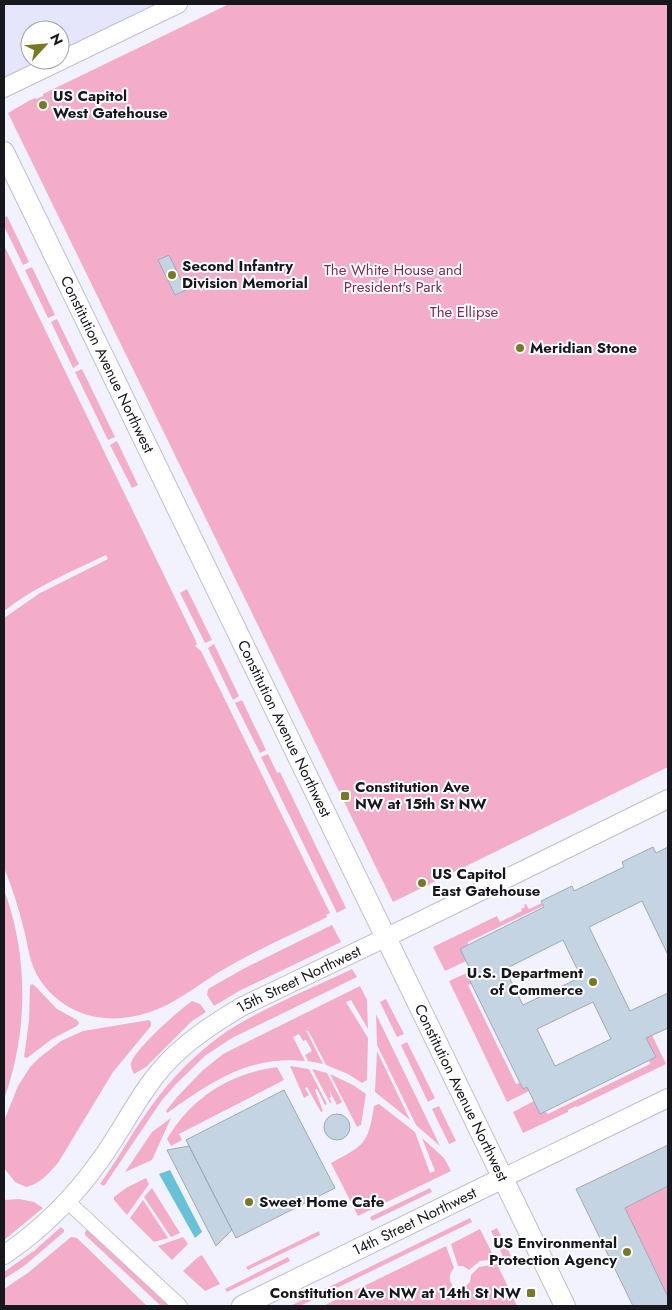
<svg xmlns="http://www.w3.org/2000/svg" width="672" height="1310" viewBox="0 0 672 1310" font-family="Jost,sans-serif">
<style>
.built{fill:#e5e6fb;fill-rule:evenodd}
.green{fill:#f4adc8}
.water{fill:#67c1d7}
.building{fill:#c5d4e3;stroke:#9caab9;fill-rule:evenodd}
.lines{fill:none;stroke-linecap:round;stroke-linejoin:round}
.minor-casing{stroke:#bfbfd2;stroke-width:16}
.major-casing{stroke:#bfbfd2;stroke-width:20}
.highway-casing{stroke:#bfbfd2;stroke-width:22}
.minor{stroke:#fff;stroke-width:14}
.major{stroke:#fff;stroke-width:18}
.highway{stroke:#fff;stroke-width:20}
.poi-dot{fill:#777a23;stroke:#fff;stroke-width:2}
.labels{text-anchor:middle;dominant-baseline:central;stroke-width:4;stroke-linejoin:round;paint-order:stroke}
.poi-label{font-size:15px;font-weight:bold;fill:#17171e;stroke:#fff;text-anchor:start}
.park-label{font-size:15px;fill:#7d2a51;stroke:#fff}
.street-label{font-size:15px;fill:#17171e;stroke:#fff}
</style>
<rect width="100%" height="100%" fill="#f1f2fe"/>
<!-- built -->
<path class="built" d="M4 4H178L4 88ZM30 30H60V60H30Z"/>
<!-- green -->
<path class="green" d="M229 4H668V767L393 902 8 113C18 108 25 102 35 98L36 99 43 96V94Z
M7 216 29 262 23 265 4 226V218Z
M4 245 195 639 197 644 195 646 201 651 330 913 326 915 327 917C294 934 258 949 226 968 203 981 182 999 158 1009 115 1027 67 1020 40 980 29 964 28 944 23 926 18 906 12 887 4 868V618L40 593 108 559 106 555C71 572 34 587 4 611Z
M32 267 55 315 48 318 25 270Z
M57 319 79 364 73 368 51 322Z
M82 369 115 437 108 440 75 372Z
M117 441 138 485 132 488 110 445Z
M187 589 212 640 205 643 180 593Z
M214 644 239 696 233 700 208 648Z
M242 700 266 750 260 753 235 703Z
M268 754 277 773 280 772 346 908 337 913 261 757Z
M4 890C29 956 28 1033 4 1099Z
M542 903 543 906 468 942 466 961 445 971 433 947 497 916 500 922 522 911 521 909 525 907 524 905 526 904 529 909Z
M332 925 341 942 337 944 239 991 214 1006 207 995 208 989 245 968Z
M352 969 357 977 232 1038 206 1055 177 1083 162 1100 104 1186 100 1184C123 1152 141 1116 167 1086 184 1066 204 1047 226 1032 264 1007 311 989 352 969Z
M471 971 474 977 471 984 468 985 516 1084 520 1083 523 1089 527 1087 529 1091 507 1102 449 981Z
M32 984 35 986 57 1009 77 1020 79 1023 77 1026 52 1039 27 1058 24 1057 29 1021 30 986Z
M360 986 367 1000 368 1029 351 1000 346 1002 368 1038 367 1080 362 1083 348 1074 326 1065 309 1032 306 1030 323 1064 308 1061 305 1055 312 1051 306 1040 303 1041 299 1034 293 1037 305 1061C249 1055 211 1082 167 1113L166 1111 177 1097 202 1071 223 1054Z
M386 999 404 1034 397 1037 380 1002Z
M192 1001 200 1004 206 1012 192 1021 146 1067 134 1074C133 1071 130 1067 131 1063 136 1048 178 1011 192 1001Z
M376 1014 440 1146 416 1125 377 1045Z
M149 1020 151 1022V1026L113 1072 58 1163C49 1173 40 1184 26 1187L15 1182 4 1168V1121L18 1086 30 1067 39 1058 61 1041 83 1031Z
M652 1035 666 1064 577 1107 576 1106 568 1110V1112L523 1133 513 1112 534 1101 548 1114 650 1064 649 1060 655 1057 646 1038Z
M407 1042 435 1098 428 1102 401 1045Z
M377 1051 410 1120 375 1092Z
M290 1066 309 1069 327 1104 325 1105 317 1089 315 1090 323 1111 321 1112 307 1087 305 1088 309 1095 304 1098Z
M277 1067 284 1080 179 1134 182 1140 171 1146 167 1139C192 1097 229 1074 277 1067Z
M312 1069 327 1073 342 1102 337 1105 329 1090 331 1097 329 1098 332 1103H330Z
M330 1074 353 1085 366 1094 361 1125 357 1127Z
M379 1104 415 1132 430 1173 435 1171 422 1138 444 1158 451 1171 358 1216 331 1163C364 1145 368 1145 374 1106Z
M439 1106 456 1141 449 1144 432 1109Z
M171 1118 152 1160 125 1172 152 1132Z
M146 1178 149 1184 127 1215 114 1200V1197L126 1188Z
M668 1186V1297L625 1208Z
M152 1188 180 1233 171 1237 144 1197Z
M430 1188 432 1192 372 1221 370 1217Z
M19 1199 34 1202 43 1208 4 1240V1200Z
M143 1200 168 1238 154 1242 130 1218Z
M470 1218 472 1222 300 1306H290Z
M61 1227 64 1230V1232L24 1266 4 1279V1272L35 1250Z
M497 1228 514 1262 507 1265 491 1231Z
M88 1229 169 1306H161L85 1235V1232Z
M480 1229 495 1259 480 1261 469 1270 463 1266H458L451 1244Z
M319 1231 320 1235 248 1270 246 1267Z
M71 1237 77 1238 147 1306H4V1289L29 1272Z
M183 1237 188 1244 172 1260 158 1246Z
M446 1246 454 1268C449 1274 448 1280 453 1286 460 1289 465 1288 470 1282L471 1275 479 1267 497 1264 517 1306H323Z
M202 1255 220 1284 205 1291 183 1271 197 1258Z
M288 1257 290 1261 227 1292 225 1289Z"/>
<!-- water -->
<path class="water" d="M170 1170 202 1232 195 1238 159 1174Z"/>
<!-- building -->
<path class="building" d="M38 105a5 5 0 1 1 10 0a5 5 0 1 1-10 0Z
M169 255 186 290 175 295 158 260Z
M653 847 656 853 668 847V955L642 901 589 927 630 1011 668 993V1028L646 1038 656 1057 540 1114 527 1087 523 1089 469 979 474 977 460 949 544 907 541 901 572 886 574 891 624 867 622 862ZM563 940 581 977 523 1005 505 969ZM593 1002 611 1039 555 1066 537 1029Z
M424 877 428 885 420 889 416 881Z
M284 1090 335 1188 236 1238 186 1140Z
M324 1127a13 13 0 1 1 26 0a13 13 0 1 1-26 0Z
M668 1145V1186L625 1208 668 1297V1306H633L576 1189Z
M189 1146 232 1230 216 1246 167 1150Z"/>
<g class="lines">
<!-- minor casing -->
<g class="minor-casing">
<path id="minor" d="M67 1201 180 1306"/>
</g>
<!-- major casing -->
<g class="major-casing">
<g id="major">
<path d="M4 88 178 4"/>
<path d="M503 1178 668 1098"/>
<path id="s1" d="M4 1255C41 1230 75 1196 101 1159 123 1129 138 1095 163 1067 185 1042 213 1024 241 1007L414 924 668 799"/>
</g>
</g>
<!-- highway casing -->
<g class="highway-casing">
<g id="highway">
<path id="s2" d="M4 152 565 1306"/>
<path id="s3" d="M242 1306 503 1178"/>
</g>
</g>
<!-- minor -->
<use href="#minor" class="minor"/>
<!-- major -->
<use href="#major" class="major"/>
<!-- highway -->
<use href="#highway" class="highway"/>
</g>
<!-- markers -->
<g class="poi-dot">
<circle cx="43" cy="105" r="5"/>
<circle cx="172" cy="275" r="5"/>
<circle cx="520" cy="348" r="5"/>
<rect x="340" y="791" width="10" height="10" rx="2.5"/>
<circle cx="422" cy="883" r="5"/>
<circle cx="593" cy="982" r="5"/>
<circle cx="249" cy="1202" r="5"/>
<circle cx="627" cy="1252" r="5"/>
<rect x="526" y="1288" width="10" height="10" rx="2.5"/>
</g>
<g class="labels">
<!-- poi labels -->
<g class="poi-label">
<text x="53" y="96">US Capitol<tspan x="53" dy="17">West Gatehouse</tspan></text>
<text x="182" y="266">Second Infantry<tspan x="182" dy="17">Division Memorial</tspan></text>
<text x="530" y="348">Meridian Stone</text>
<text x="355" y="787">Constitution Ave<tspan x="355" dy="17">NW at 15th St NW</tspan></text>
<text x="432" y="874">US Capitol<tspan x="432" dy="17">East Gatehouse</tspan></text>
<text x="583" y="973" text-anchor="end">U.S. Department<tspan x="583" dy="17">of Commerce</tspan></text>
<text x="259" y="1202">Sweet Home Cafe</text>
<text x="617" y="1243" text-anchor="end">US Environmental<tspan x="617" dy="17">Protection Agency</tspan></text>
<text x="521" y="1293" text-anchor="end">Constitution Ave NW at 14th St NW</text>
</g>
<!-- park labels -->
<g class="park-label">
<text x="393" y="270">The White House and<tspan x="393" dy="17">President's Park</tspan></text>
<text x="464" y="312">The Ellipse</text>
</g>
<!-- street labels -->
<g class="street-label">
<text stroke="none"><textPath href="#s2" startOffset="236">Constitution Avenue Northwest</textPath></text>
<text stroke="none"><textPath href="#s2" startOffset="641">Constitution Avenue Northwest</textPath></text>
<text stroke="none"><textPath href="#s1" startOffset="411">15th Street Northwest</textPath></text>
<text stroke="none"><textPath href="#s2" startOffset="1046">Constitution Avenue Northwest</textPath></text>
<text stroke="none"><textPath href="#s3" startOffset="192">14th Street Northwest</textPath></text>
</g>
</g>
<!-- border -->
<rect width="672" height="1310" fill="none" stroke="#17171e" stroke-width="10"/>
<!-- north arrow -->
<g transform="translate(45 45) rotate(64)"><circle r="24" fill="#ffffff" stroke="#a2a2a5"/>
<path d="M0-4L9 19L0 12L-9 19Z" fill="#777a23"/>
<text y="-8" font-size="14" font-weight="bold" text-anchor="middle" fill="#17171e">N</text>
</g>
</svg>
